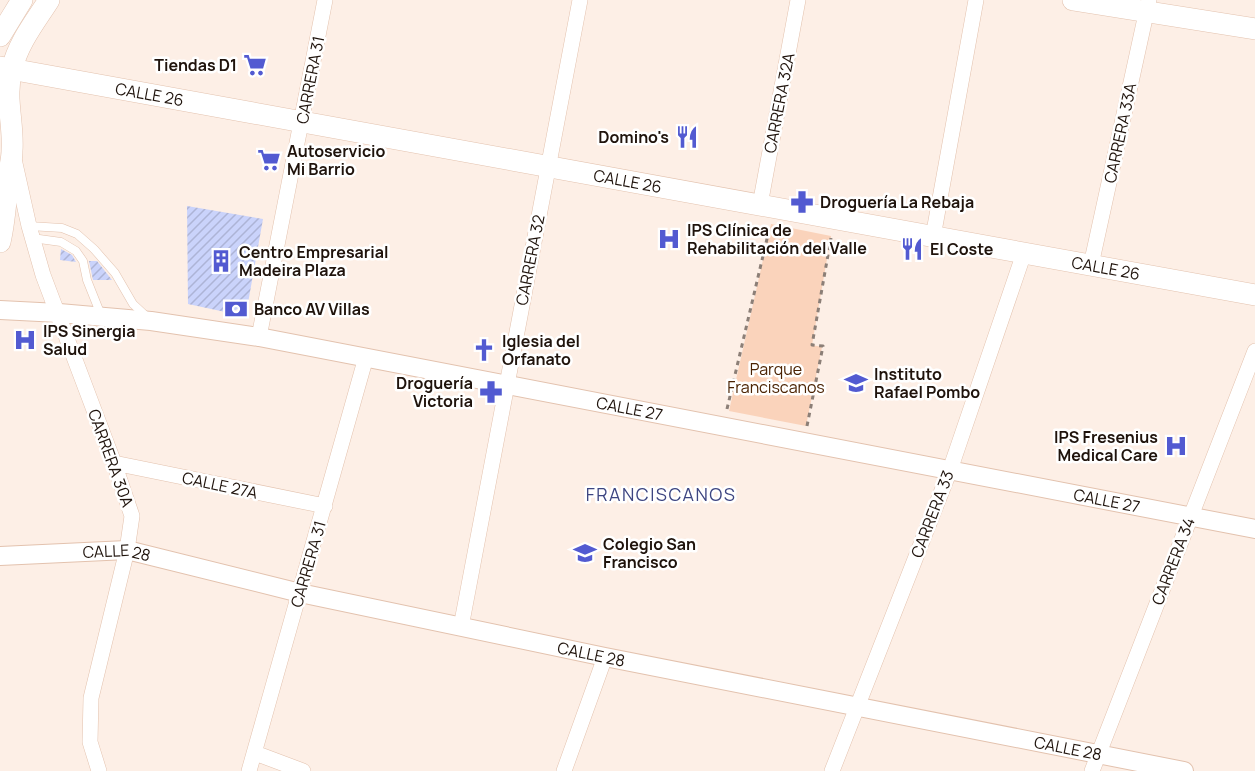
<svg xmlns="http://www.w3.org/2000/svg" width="1255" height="771" viewBox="0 0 1255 771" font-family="Manrope,sans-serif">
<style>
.green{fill:#fad3bb}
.building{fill:url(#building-hatch)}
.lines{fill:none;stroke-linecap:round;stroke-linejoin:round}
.service-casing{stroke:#e3c2ae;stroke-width:9}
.minor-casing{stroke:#e3c2ae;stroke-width:16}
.tertiary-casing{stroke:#e3c2ae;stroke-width:20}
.secondary-casing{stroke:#e3c2ae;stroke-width:22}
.path{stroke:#8c7f77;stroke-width:3;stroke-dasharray:4.5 4.5;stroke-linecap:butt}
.service{stroke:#fff;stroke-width:8}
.minor{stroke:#fff;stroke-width:15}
.tertiary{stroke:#fff;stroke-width:18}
.secondary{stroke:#fff;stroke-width:21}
.labels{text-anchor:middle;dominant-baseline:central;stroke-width:5;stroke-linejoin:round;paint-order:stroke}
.poi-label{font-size:16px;font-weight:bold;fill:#1f130c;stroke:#fff;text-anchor:start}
.street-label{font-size:16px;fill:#1f130c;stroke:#fff}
.park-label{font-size:16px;fill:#4b2303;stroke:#fff}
.neighbourhood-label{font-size:18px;letter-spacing:1.5px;fill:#3d4581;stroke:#fff}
</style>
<defs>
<pattern id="building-hatch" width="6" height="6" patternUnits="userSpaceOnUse" patternTransform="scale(1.5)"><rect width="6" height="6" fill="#cad3fb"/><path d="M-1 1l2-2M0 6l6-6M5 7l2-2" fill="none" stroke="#adb4d6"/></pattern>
</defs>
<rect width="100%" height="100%" fill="#fdefe6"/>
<!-- green -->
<path class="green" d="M771 224 831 236 812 345 822 347 806 426 729 411Z"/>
<!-- building -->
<path class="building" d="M187 206 263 219 248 303 230 313 188 304Z
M61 249 72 255 76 262 60 260Z
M89 261H97L112 280H93Z"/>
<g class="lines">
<!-- service casing -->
<g class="service-casing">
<path id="service" d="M29 226 62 228 77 234 94 249 115 273 133 304 146 316
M32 238 61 242 76 251 83 261 87 280 101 315"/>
</g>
<!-- minor casing -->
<g class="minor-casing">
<path id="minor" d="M14 159 29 226 43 275 114 463 132 516 127 550 91 698 90 742 99 771
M760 205 798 0
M933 237 976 0
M1091 265 1149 0
M259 337 325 0
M114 463 325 506
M461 627 580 0
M255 753 303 771
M249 771 366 357
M564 771 605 657
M832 771 950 470 1024 253
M1092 771 1255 351"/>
</g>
<!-- tertiary casing -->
<g class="tertiary-casing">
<g id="tertiary">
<path id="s1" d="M0 310 59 313 151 321 259 337 1255 529"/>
<path id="s2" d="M0 556 127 550 300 593 605 657 1184 771"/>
</g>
</g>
<!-- secondary casing -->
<g class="secondary-casing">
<g id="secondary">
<path d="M1073 0 1255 29"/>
<path d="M0 36 22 0"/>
<path id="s3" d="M0 67 1255 295"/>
<path d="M0 242C5 221 6 200 8 178 9 169 12 160 12 151 14 122 4 98 12 69 18 43 35 22 49 0"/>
</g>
</g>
<!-- path -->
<path class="path" d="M727 409 770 226
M807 426 823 346 812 345 831 238"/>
<!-- service -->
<use href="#service" class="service"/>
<!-- minor -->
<use href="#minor" class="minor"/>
<!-- tertiary -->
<use href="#tertiary" class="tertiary"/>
<!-- secondary -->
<use href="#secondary" class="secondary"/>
</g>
<!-- icons -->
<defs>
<g id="supermarket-bare" transform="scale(1.8)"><path d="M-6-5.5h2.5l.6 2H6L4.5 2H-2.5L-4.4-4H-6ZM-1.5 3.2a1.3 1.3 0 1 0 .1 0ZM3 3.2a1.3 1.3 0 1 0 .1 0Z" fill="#525ad1" stroke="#fff" stroke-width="2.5" paint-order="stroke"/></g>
<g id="restaurant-bare" transform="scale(1.8)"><path d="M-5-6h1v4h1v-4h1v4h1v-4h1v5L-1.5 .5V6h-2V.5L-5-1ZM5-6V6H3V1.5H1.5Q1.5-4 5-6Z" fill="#525ad1" stroke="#fff" stroke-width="2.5" paint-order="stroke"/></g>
<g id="pharmacy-bare" transform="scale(1.8)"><path d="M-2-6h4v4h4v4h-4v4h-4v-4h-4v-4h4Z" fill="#525ad1" stroke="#fff" stroke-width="2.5" paint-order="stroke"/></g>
<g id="hospital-bare" transform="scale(1.8)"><path d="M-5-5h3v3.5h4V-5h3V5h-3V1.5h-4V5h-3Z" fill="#525ad1" stroke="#fff" stroke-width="2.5" paint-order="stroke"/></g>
<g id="building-bare" transform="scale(1.8)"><path d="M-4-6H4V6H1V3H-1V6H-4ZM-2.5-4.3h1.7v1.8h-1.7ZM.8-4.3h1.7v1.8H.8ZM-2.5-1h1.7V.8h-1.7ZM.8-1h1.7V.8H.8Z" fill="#525ad1" stroke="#fff" stroke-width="2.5" paint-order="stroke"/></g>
<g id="bank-bare" transform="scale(1.8)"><path d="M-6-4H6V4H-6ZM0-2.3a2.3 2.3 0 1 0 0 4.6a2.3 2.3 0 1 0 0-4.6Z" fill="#525ad1" stroke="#fff" stroke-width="2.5" paint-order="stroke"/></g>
<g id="church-bare" transform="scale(1.8)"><path d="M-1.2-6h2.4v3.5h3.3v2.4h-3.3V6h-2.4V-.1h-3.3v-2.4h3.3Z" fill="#525ad1" stroke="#fff" stroke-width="2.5" paint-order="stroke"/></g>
<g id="school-bare" transform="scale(1.8)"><path d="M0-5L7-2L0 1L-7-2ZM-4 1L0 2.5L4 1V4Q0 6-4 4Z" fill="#525ad1" stroke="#fff" stroke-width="2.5" paint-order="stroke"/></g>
</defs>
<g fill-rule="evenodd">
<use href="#supermarket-bare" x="255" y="65"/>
<use href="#restaurant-bare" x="687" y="137"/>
<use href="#supermarket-bare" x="269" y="160"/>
<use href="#pharmacy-bare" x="802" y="202"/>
<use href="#hospital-bare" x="669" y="239"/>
<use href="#restaurant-bare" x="912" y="249"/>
<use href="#building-bare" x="221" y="261"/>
<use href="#bank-bare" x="236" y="309"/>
<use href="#hospital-bare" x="25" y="340"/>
<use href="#church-bare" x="484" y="350"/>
<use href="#school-bare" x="856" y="383"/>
<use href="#pharmacy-bare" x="491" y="392"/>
<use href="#hospital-bare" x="1176" y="446"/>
<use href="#school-bare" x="585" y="553"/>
</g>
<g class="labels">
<!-- poi labels -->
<g class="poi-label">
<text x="237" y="65" text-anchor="end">Tiendas D1</text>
<text x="669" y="137" text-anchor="end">Domino's</text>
<text x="287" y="151">Autoservicio<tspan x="287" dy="18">Mi Barrio</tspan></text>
<text x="820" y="202">Droguería La Rebaja</text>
<text x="687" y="230">IPS Clínica de<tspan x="687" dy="18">Rehabilitación del Valle</tspan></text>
<text x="930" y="249">El Coste</text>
<text x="239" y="252">Centro Empresarial<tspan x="239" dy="18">Madeira Plaza</tspan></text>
<text x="254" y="309">Banco AV Villas</text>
<text x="43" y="331">IPS Sinergia<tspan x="43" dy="18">Salud</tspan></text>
<text x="502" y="341">Iglesia del<tspan x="502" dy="18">Orfanato</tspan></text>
<text x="874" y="374">Instituto<tspan x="874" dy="18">Rafael Pombo</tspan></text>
<text x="473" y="383" text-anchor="end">Droguería<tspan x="473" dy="18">Victoria</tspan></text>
<text x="1158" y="437" text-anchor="end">IPS Fresenius<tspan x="1158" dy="18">Medical Care</tspan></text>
<text x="603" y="544">Colegio San<tspan x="603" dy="18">Francisco</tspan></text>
</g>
<!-- street labels -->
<g class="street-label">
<text transform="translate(310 80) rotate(-79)">CARRERA 31</text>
<text stroke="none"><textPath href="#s3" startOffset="152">CALLE 26</textPath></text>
<text transform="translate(779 103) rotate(-79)">CARRERA 32A</text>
<text transform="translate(1120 133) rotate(-78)">CARRERA 33A</text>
<text stroke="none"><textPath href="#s3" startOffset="638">CALLE 26</textPath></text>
<text transform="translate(530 260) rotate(-79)">CARRERA 32</text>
<text stroke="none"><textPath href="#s3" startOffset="1124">CALLE 26</textPath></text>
<text stroke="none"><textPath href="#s1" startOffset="638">CALLE 27</textPath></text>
<text transform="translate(111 458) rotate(70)">CARRERA 30A</text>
<text transform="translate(220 485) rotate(12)">CALLE 27A</text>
<text stroke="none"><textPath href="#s1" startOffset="1124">CALLE 27</textPath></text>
<text transform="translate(932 514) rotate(-69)">CARRERA 33</text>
<text stroke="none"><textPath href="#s2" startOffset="117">CALLE 28</textPath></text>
<text transform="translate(1173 561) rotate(-69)">CARRERA 34</text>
<text transform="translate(308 564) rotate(-74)">CARRERA 31</text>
<text stroke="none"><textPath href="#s2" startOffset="603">CALLE 28</textPath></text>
<text stroke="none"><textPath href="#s2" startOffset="1089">CALLE 28</textPath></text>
</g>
<!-- park labels -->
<g class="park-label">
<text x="776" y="369">Parque<tspan x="776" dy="18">Franciscanos</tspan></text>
</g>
<!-- neighbourhood labels -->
<g class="neighbourhood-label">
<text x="661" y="494">FRANCISCANOS</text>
</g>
</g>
</svg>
